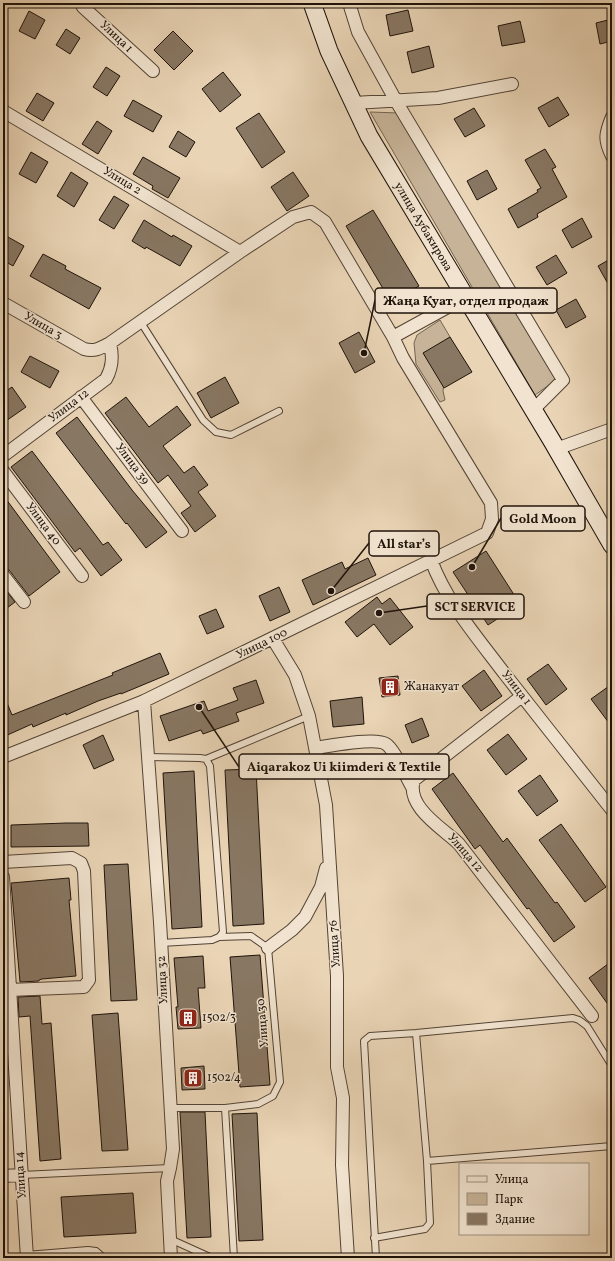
<svg xmlns="http://www.w3.org/2000/svg" width="615" height="1261" viewBox="0 0 615 1261" font-family="Vollkorn,serif">
<style>
.green{fill:#c7b398;stroke:#736351}
.building{fill:#887763;stroke:#1f130a}
.lines{fill:none;stroke-linecap:round;stroke-linejoin:round}
.lane-casing{stroke:#524335;stroke-width:8}
.street-casing{stroke:#524335;stroke-width:14}
.secondary-casing{stroke:#1f130a;stroke-width:19}
.lane{stroke:#f1e3cf;stroke-width:6}
.street{stroke:#f1e3cf;stroke-width:12}
.secondary{stroke:#f1e3cf;stroke-width:17}
.labels{text-anchor:middle;dominant-baseline:central;stroke-width:3;stroke-linejoin:round;paint-order:stroke}
.street-label{font-size:12px;fill:#1f130a;stroke:#f1e3cf}
.poi-label{font-size:12px;fill:#1f130a;stroke:#f1e3cf;text-anchor:start}
.leader{fill:none;stroke:#1f130a;stroke-width:1.5}
.callout-dot{fill:#1f130a;stroke:#f1e3cf;stroke-width:1.5}
.callout{fill:#f1e3cf;stroke:#1f130a;stroke-width:1.5}
.callout-label{font-size:13px;text-anchor:middle;font-weight:bold;fill:#1f130a}
</style>
<rect width="100%" height="100%" fill="#e9d4b5"/>
<filter id="stains"><feTurbulence type="fractalNoise" baseFrequency=".005" numOctaves="4"/><feColorMatrix values="0 0 0 0 .2 0 0 0 0 .09 0 0 0 0 .02 0 0 0 .5 -.17"/></filter>
<radialGradient id="worn" r=".72"><stop offset=".6" stop-color="#630" stop-opacity="0"/><stop offset="1" stop-color="#630" stop-opacity=".3"/></radialGradient>
<!-- green -->
<path class="green" d="M370 112 399 113 551 368 556 380 535 395Z
M440 320 450 337 443 391 445 400 440 402 416 364 414 343 417 335Z"/>
<!-- building -->
<path class="building" d="M408 10 413 31 390 36 386 15Z
M29 11 45 20 35 39 19 31Z
M612 19V41L600 44 596 23Z
M520 21 525 42 502 46 498 26Z
M66 29 80 38 70 54 56 45Z
M173 31 193 51 174 70 154 50Z
M429 46 434 67 412 73 407 52Z
M106 67 120 76 107 96 93 87Z
M223 72 241 95 220 112 202 89Z
M37 93 54 103 43 121 26 111Z
M558 97 569 115 549 127 538 108Z
M133 100 162 116 153 132 124 116Z
M474 108 485 126 465 137 454 119Z
M259 113 285 152 262 168 236 128Z
M97 121 112 131 98 154 82 144Z
M178 131 195 142 186 157 169 147Z
M545 149 556 167 552 169 567 197 537 214 538 217 518 228 508 209 538 192 537 190 541 188 525 160Z
M31 152 48 162 36 183 19 174Z
M143 157 180 178 168 198 152 189 153 186 133 174Z
M487 170 497 189 477 200 467 181Z
M71 172 88 183 74 207 57 196Z
M293 172 309 196 287 211 271 187Z
M114 196 129 205 114 229 99 220Z
M373 210 419 286 391 302 346 226Z
M582 218 592 237 572 248 562 230Z
M144 220 172 237 173 235 192 246 180 266 146 247 145 249 132 241Z
M8 237 24 246 13 266 3 260V246Z
M43 254 66 266 65 269 101 288 89 309 30 276Z
M556 255 567 273 547 285 536 267Z
M612 258V291L598 266Z
M576 299 586 317 566 328 556 310Z
M359 332 375 362 355 373 339 343Z
M450 337 472 372 444 388 423 353Z
M30 356 59 371 50 388 21 372Z
M225 377 239 403 211 418 197 393Z
M12 387 26 407 3 423V393Z
M126 397 149 427 177 406 191 425 163 446 184 473 194 466 208 485 198 492 216 516 195 532 181 513 191 506 168 475 158 483 105 413Z
M77 417 132 490 167 532 146 548 127 523 126 524 56 433Z
M32 451 103 545 108 542 122 560 101 576 80 548 75 552 11 467Z
M3 495 60 572 29 596 9 570 3 568Z
M486 551 520 604 488 625 453 572Z
M368 558 376 575 313 605 302 580 342 562 345 569Z
M3 587 15 602 3 611Z
M279 587 290 612 270 621 259 596Z
M377 597 382 604 390 598 413 627 390 645 374 624 357 637 345 622Z
M216 609 224 627 207 634 199 616Z
M160 653 169 674 121 694V693L98 701 66 715V713L33 727 32 724 3 737V693L12 715 113 675 112 673Z
M548 664 567 689 546 705 527 679Z
M484 670 502 696 481 711 462 686Z
M398 676 400 695 382 697 379 678Z
M256 680 264 703 236 713 239 721 203 734 201 730 169 741 160 716 204 701 208 711 238 700 233 688Z
M612 684V727L591 699Z
M362 697 364 724 333 727 330 701Z
M422 718 429 736 412 743 405 725Z
M508 734 527 759 506 775 487 750Z
M103 735 114 760 94 769 83 745Z
M256 769 264 924 233 926 225 770Z
M194 771 202 927 172 929 163 773Z
M453 773 503 842 507 838 555 903 557 902 575 927 554 942 529 908 527 909 480 845 475 849 432 789Z
M540 775 558 801 537 816 518 791Z
M66 823H88L89 846 11 847V825Z
M561 824 606 887 585 902 539 840Z
M128 864 137 1000 111 1001 104 865Z
M69 878 71 900H69L76 976 42 979 39 980V981L20 982 11 883Z
M260 955 270 1085 240 1087 230 957Z
M203 956 205 988H198L201 1028 178 1029 176 1007H178L174 958Z
M612 961V1010L589 978Z
M40 996 42 1024 51 1023 61 1159 40 1161 30 1016 19 1017 18 997Z
M118 1013 128 1150 102 1151 92 1015Z
M204 1066 205 1089 182 1090 181 1068Z
M180 1112H205L211 1237 187 1238Z
M257 1113 263 1240 239 1241 232 1114Z
M133 1193 136 1233 64 1237 61 1197Z"/>
<g class="lines">
<!-- lane casing -->
<g class="lane-casing">
<path id="lane" d="M140 321 203 420 216 432 231 435 279 411
M148 757 200 758 206 759 210 766 223 932 219 937 212 940 161 943
M206 759 309 716
M219 937 251 936 268 948 280 1082 273 1096 258 1104 225 1108
M416 1033 427 1161
M170 1108H225L234 1258
M21 1175 170 1168
M374 1238 425 1229 430 1223 427 1161 612 1146
M170 1239 212 1258
M26 1255 88 1250 96 1251 104 1258
M376 1258 364 1041 370 1036 416 1033 573 1018 579 1020 587 1026 612 1066"/>
</g>
<!-- street casing -->
<g class="street-casing">
<path id="street" d="M81 3 83 7 153 71
M349 3 358 32 396 101 563 380 533 410
M354 103 438 98 512 84
M3 111 240 252
M612 117C605 134 604 140 612 156
M3 303 84 349C95 352 101 348 110 343L240 252 293 217 311 212 325 222 393 337 403 358 491 503 492 519 487 533 144 701 3 757
M393 337 466 297
M81 397 182 531
M556 449 612 429
M3 456 106 379C113 367 113 356 110 343
M3 471 82 576
M431 560C447 603 477 637 504 673 540 719 576 764 612 810
M3 575 24 602
M273 639 295 675 309 716 326 805 337 976V1067L343 1098 342 1165 348 1258
M522 696 414 780C405 807 444 829 459 844L592 1016
M144 701 160 922 173 1149 170 1168 167 1181 171 1258
M315 748C329 746 376 737 386 744 395 750 406 777 412 787
M3 862 72 858 81 863 84 871 89 980 84 987 9 990
M3 877 27 1258
M268 948 292 930 305 917 321 887 326 868
M3 1176 21 1175"/>
</g>
<!-- secondary casing -->
<g class="secondary-casing">
<path id="secondary" d="M312 3 329 51 369 136 552 441 612 545"/>
</g>
<!-- lane -->
<use href="#lane" class="lane"/>
<!-- street -->
<use href="#street" class="street"/>
<!-- secondary -->
<use href="#secondary" class="secondary"/>
</g>
<!-- icons -->
<defs>
<g id="building-square" transform="scale(1)"><rect x="-9" y="-9" width="18" height="18" rx="4" fill="#8f2418" stroke="#f1e3cf"/><path d="M-4-6H4V6H1V3H-1V6H-4ZM-2.5-4.3h1.7v1.8h-1.7ZM.8-4.3h1.7v1.8H.8ZM-2.5-1h1.7V.8h-1.7ZM.8-1h1.7V.8H.8Z" fill="#fff"/></g>
</defs>
<g fill-rule="evenodd">
<use href="#building-square" x="390" y="687"/>
<use href="#building-square" x="188" y="1018"/>
<use href="#building-square" x="193" y="1078"/>
</g>
<g class="labels">
<!-- street labels -->
<g class="street-label">
<text transform="translate(116 37) rotate(43)">Улица 1</text>
<text transform="translate(122 181) rotate(31)">Улица 2</text>
<text transform="translate(423 227) rotate(59)">улица Аубакирова</text>
<text transform="translate(43 326) rotate(30)">Улица 3</text>
<text transform="translate(69 406) rotate(-37)">Улица 12</text>
<text transform="translate(132 464) rotate(53)">Улица 39</text>
<text transform="translate(43 524) rotate(53)">Улица 40</text>
<text transform="translate(262 644) rotate(-26)">Улица 100</text>
<text transform="translate(516 688) rotate(52)">Улица 1</text>
<text transform="translate(465 853) rotate(49)">Улица 12</text>
<text transform="translate(335 944) rotate(-94)">Улица 76</text>
<text transform="translate(163 980) rotate(-93)">Улица 32</text>
<text transform="translate(263 1023) rotate(-95)">Улица 30</text>
<text transform="translate(21 1175) rotate(-94)">Улица 14</text>
</g>
<!-- poi labels -->
<g class="poi-label">
<text x="404" y="687">Жанакуат</text>
<text x="202" y="1018">1502/3</text>
<text x="207" y="1078">1502/4</text>
</g>
</g>
<!-- callouts -->
<path class="leader" d="M364 353L375 300M472 567L501 518M331 591L369 543M379 613L427 606M199 707L239 767"/>
<g class="callout-dot">
<circle cx="364" cy="353" r="4"/>
<circle cx="472" cy="567" r="4"/>
<circle cx="331" cy="591" r="4"/>
<circle cx="379" cy="613" r="4"/>
<circle cx="199" cy="707" r="4"/>
</g>
<g class="callout">
<rect x="375" y="288" width="182" height="25" rx="4"/>
<rect x="501" y="506" width="84" height="25" rx="4"/>
<rect x="369" y="531" width="70" height="25" rx="4"/>
<rect x="427" y="594" width="97" height="25" rx="4"/>
<rect x="239" y="754" width="210" height="25" rx="4"/>
</g>
<g class="callout-label">
<text x="466" y="305">Жаңа Қуат, отдел продаж</text>
<text x="543" y="523">Gold Moon</text>
<text x="404" y="548">All star’s</text>
<text x="475" y="611">SCT SERVICE</text>
<text x="344" y="771">Aiqarakoz Ui kiimderi &amp; Textile</text>
</g>
<!-- margin -->
<rect width="615" height="1261" fill="none" stroke="#e9d4b5" stroke-width="16"/>
<rect x="4" y="4" width="607" height="1253" fill="none" stroke="#1f130a" stroke-width="2"/>
<rect x="8" y="8" width="599" height="1245" fill="none" stroke="#1f130a"/>
<!-- legend -->
<rect x="459" y="1163" width="130" height="72" fill="#f1e3cf" stroke="#9d9080"/>
<rect x="467" y="1176" width="20" height="6" fill="#f1e3cf" stroke="#9d9080"/>
<text x="495" y="1183" font-size="12" fill="#1f130a">Улица</text>
<rect x="467" y="1193" width="20" height="12" fill="#c7b398" stroke="#9d9080"/>
<text x="495" y="1203" font-size="12" fill="#1f130a">Парк</text>
<rect x="467" y="1213" width="20" height="12" fill="#887763" stroke="#9d9080"/>
<text x="495" y="1223" font-size="12" fill="#1f130a">Здание</text>
<rect width="100%" height="100%" filter="url(#stains)"/>
<rect width="100%" height="100%" fill="url(#worn)"/>
</svg>
